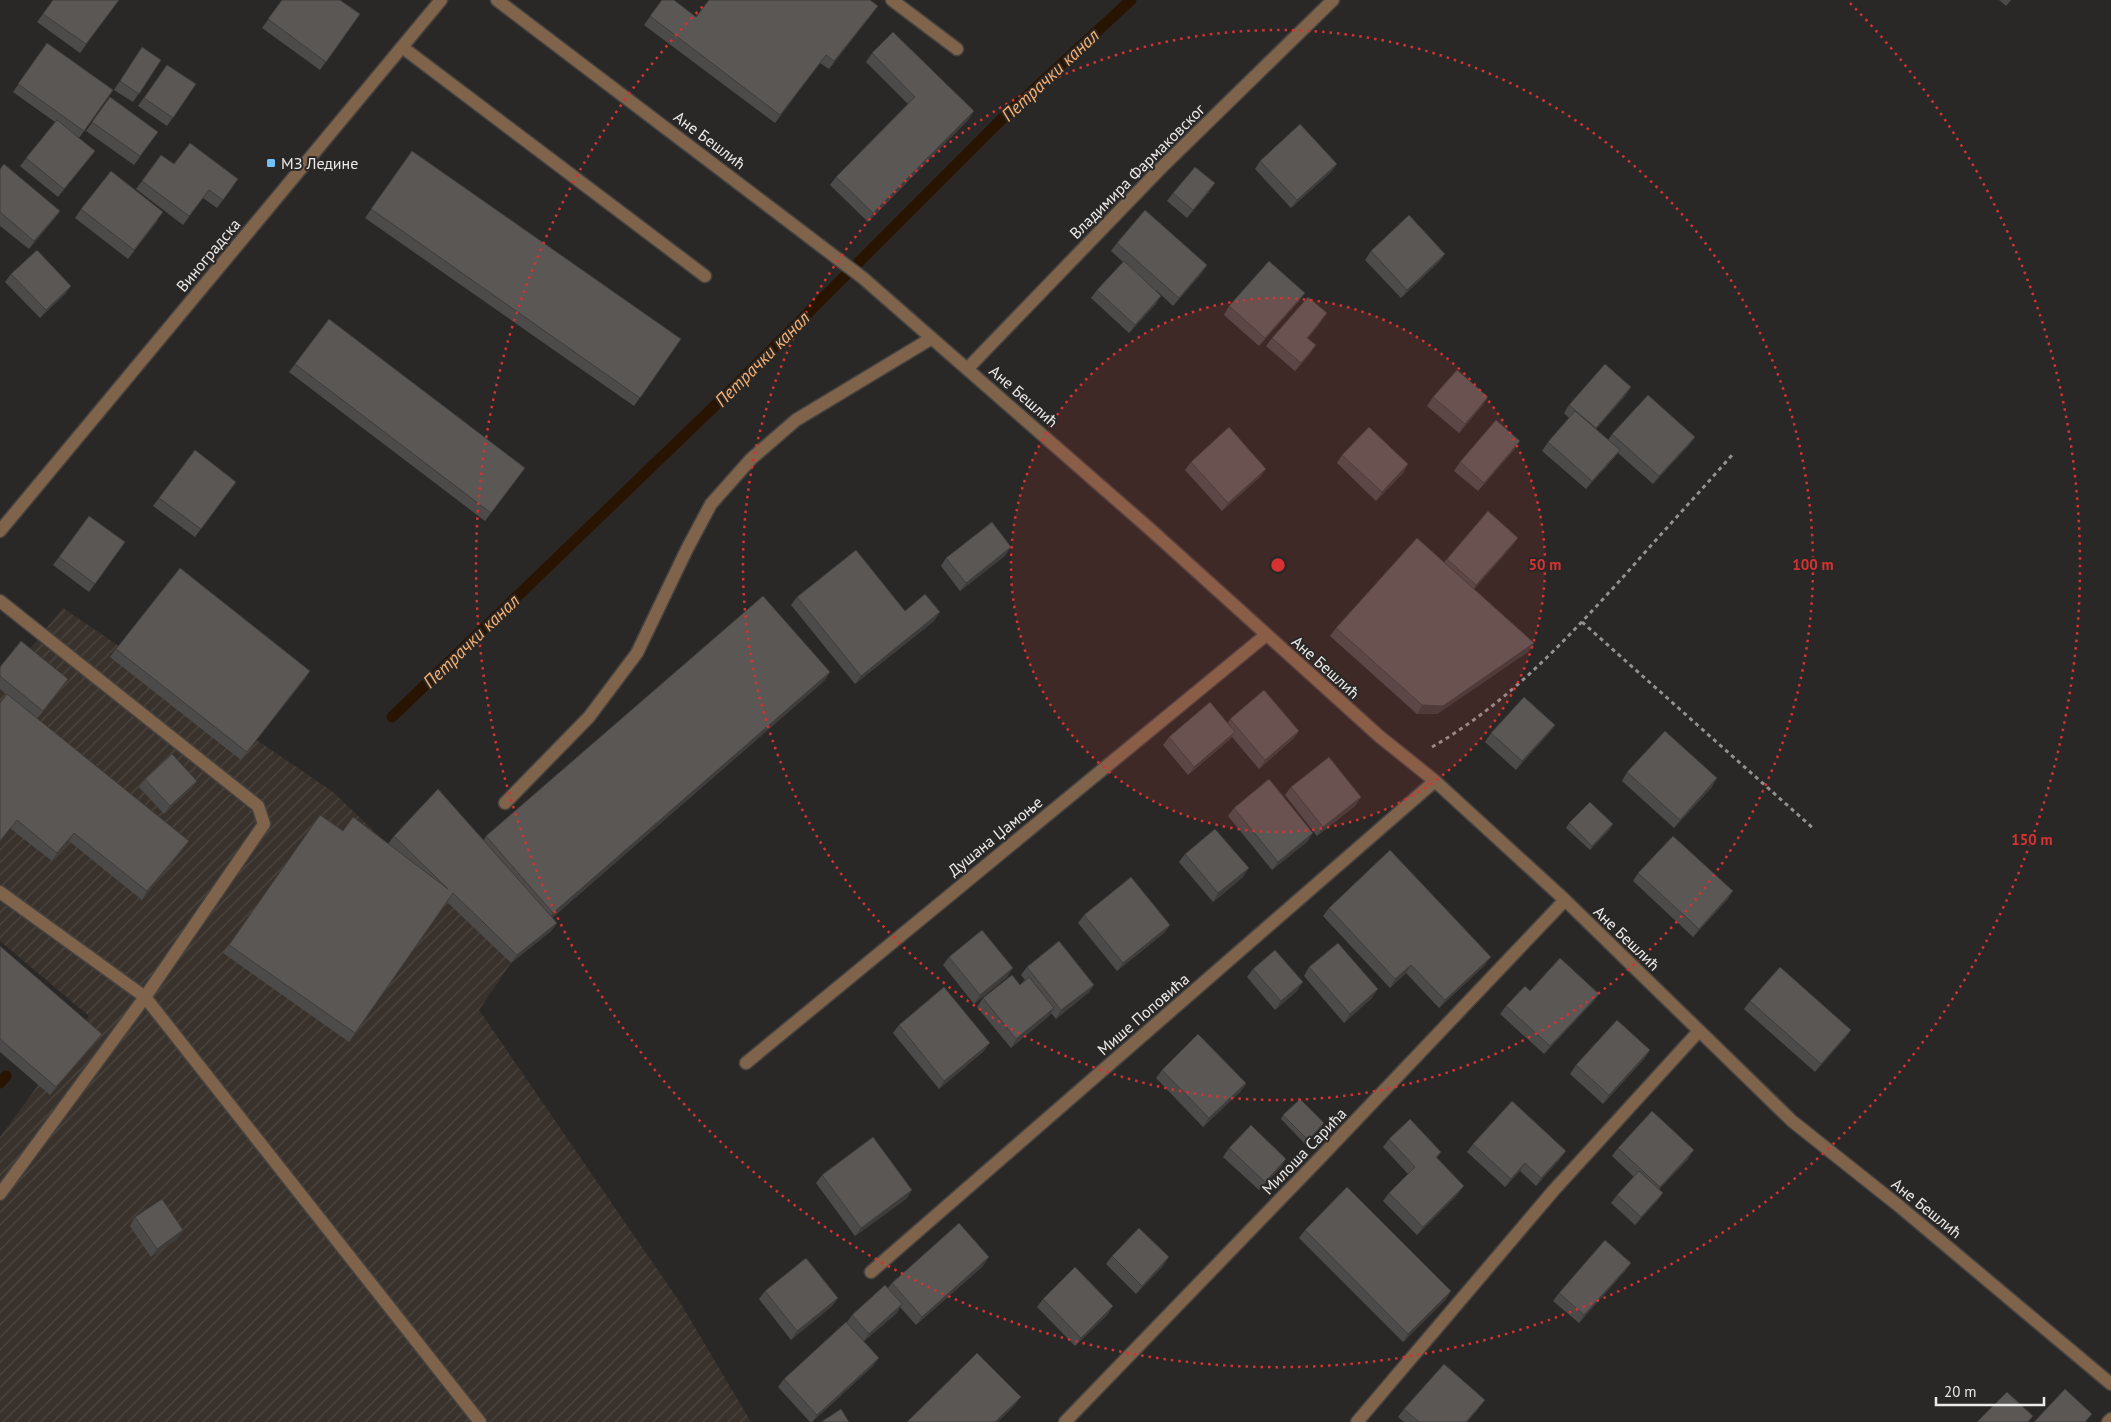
<svg xmlns="http://www.w3.org/2000/svg" width="2111" height="1422" viewBox="0 0 2111 1422" font-family="'PT Sans',sans-serif">
<style>
.industrial{fill:url(#industrial-furrows)}
.lines{fill:none;stroke-linecap:round;stroke-linejoin:round}
.stream{stroke:#291402;stroke-width:11}
.minor-casing{stroke:#454341;stroke-width:15}
.path{stroke:#949291;stroke-width:3;stroke-dasharray:4 4;stroke-linecap:butt}
.minor{stroke:#80634b;stroke-width:12}
.wall{fill:#4d4b49}
.shaded-wall{fill:#3f3d3c}
.building{fill:#5a5755;stroke:#3f3d3c}
.ring{fill:none;stroke:#d73232;stroke-width:2.5;stroke-dasharray:2.5 5}
.poi-dot{fill:#75c0f6;stroke:#2a2826;stroke-width:2}
.labels{text-anchor:middle;dominant-baseline:central;stroke-width:4;stroke-linejoin:round;paint-order:stroke}
.street-label{font-size:16px;fill:#eceae9;stroke:#2a2826}
.poi-label{font-size:16px;fill:#eceae9;stroke:#2a2826;text-anchor:start}
.water-label{font-size:18px;font-style:italic;fill:#f8b070;stroke:#2a2826}
.centre{fill:#d73232;stroke:#2a2826;stroke-width:2.5}
.ring-label{font-size:15px;text-anchor:middle;font-weight:bold;fill:#d73232;stroke:#2a2826;stroke-width:4;stroke-linejoin:round;paint-order:stroke}
</style>
<defs>
<pattern id="industrial-furrows" width="10" height="10" patternUnits="userSpaceOnUse" patternTransform="scale(1.25)"><rect width="10" height="10" fill="#39322c"/><path d="M-1 1l2-2M0 10L10 0M9 11l2-2" fill="none" stroke="#4c4640"/></pattern>
</defs>
<rect width="100%" height="100%" fill="#2a2826"/>
<!-- industrial -->
<path class="industrial" d="M63 608 333 792 511 963 479 1010 681 1304 751 1422H0V1137L89 1016 0 941V686Z"/>
<g class="lines">
<!-- stream -->
<path class="stream" d="M392 717 725 396 1002 119 1131 0
M0 1083 6 1076"/>
<!-- minor casing -->
<g class="minor-casing">
<path id="minor" d="M497 0 863 278 1151 530 1379 736 1435 781 1565 900 1792 1121 1899 1206 2111 1384
M892 0 957 49
M402 47 705 276
M968 368 1159 170 1333 0
M0 531 441 0
M0 601 258 806 264 824 145 997 0 1194
M505 803 589 717 637 653 687 549 711 504 751 459 796 420 932 338
M0 892 145 997 480 1422
M746 1063 1266 635
M871 1272 1435 781
M1065 1422 1318 1160 1565 900
M1357 1422 1554 1190 1699 1031
M2108 1422 2111 1419"/>
</g>
<!-- path -->
<path class="path" d="M1582 622 1814 829
M1432 747C1507 704 1567 639 1624 576 1660 535 1697 495 1733 454"/>
<!-- minor -->
<use href="#minor" class="minor"/>
</g>
<!-- wall -->
<path class="wall" d="M53 0H119L80 53 37 22Z
M282 0 360 14 320 70 262 28Z
M662 0 696 17 872 14 829 69 820 63 775 123 644 25Z
M1999 0H2011L2006 6Z
M47 43 113 90 79 138 95 151 58 197 20 166 55 122 13 92Z
M142 47 161 60 133 102 114 90Z
M872 53 974 111 968 120 868 222 830 185 836 177 908 104 866 62Z
M167 65 196 84 167 126 138 106Z
M110 97 158 132 134 165 86 131Z
M412 151 681 339 634 406 365 218Z
M1260 161 1337 164 1331 172 1291 208 1255 169Z
M174 164 238 179 217 208 203 198 183 225 136 189 142 181Z
M0 169 60 211 54 219 29 249 0 226Z
M1209 192 1187 218 1167 201 1173 193Z
M81 209 158 220 128 259 75 218Z
M1117 243 1207 265 1201 274 1173 306 1156 290V304L1129 333 1091 298 1097 290 1123 262 1111 251Z
M1371 251 1445 254 1439 262 1401 298 1365 260Z
M11 274 71 286 65 294 40 318 5 282Z
M1305 293 1299 301 1259 346 1224 315 1229 306Z
M1321 322 1308 338 1316 345 1310 354 1295 371 1266 346 1272 338Z
M295 364 525 468 485 521 289 372Z
M1626 395 1596 429 1608 440 1612 434 1695 437 1689 445 1653 484 1618 453 1614 458 1586 489 1542 451 1548 442 1569 418 1564 413 1569 405Z
M1433 397 1483 405 1459 433 1427 406Z
M195 450 236 482 195 537 153 506Z
M1514 450 1478 491 1454 471 1460 462Z
M1342 455 1408 464 1403 473 1376 501 1337 463Z
M1191 462 1260 477 1222 511 1185 470Z
M125 542 89 592 53 565 59 557Z
M1512 546 1474 589 1534 643 1528 652 1437 714H1417L1330 636 1336 628 1444 562 1447 559Z
M1006 555 960 591 941 566 946 558Z
M797 597 905 611 934 621 855 684 791 605Z
M116 649 310 671 241 760 110 657Z
M0 667 62 688 37 719 183 849 142 900 69 841 52 861 11 829 7 695 0 689Z
M830 672 824 681 552 918 557 923 551 931 511 963 447 902 349 1042 223 953 320 815 343 831 388 844 394 836 484 840 486 836Z
M1230 719 1299 731 1293 739 1259 769 1232 737 1229 740 1188 775 1163 745 1169 737 1228 723Z
M1555 725 1549 733 1516 770 1485 742 1491 733Z
M1627 772 1712 787 1674 828 1622 781Z
M145 779 197 781 191 789 164 814 139 787Z
M1291 787 1361 797 1355 806 1317 836 1285 795Z
M1234 808 1308 841 1272 870 1228 816Z
M1569 823 1610 829 1590 850 1566 828Z
M1185 854 1243 877 1213 902 1179 862Z
M1638 873 1728 899 1693 937 1633 881Z
M1329 908 1485 965 1439 1008 1406 973 1390 988 1323 916Z
M1084 915 1170 925 1164 933 1117 971 1078 923Z
M0 946 96 1042 50 1095 0 1052Z
M949 957 1007 977 974 1004 943 965Z
M1027 967 1094 985 1088 993 1056 1019 1051 1013 1049 1016 1011 1048 977 1007 983 998 1020 985 1025 980 1021 975Z
M1309 967 1372 998 1344 1023 1304 976Z
M1253 969 1297 991 1275 1010 1247 977Z
M1599 994 1593 1002 1544 1054 1500 1014 1506 1006Z
M1750 1001 1851 1030 1845 1038 1815 1072 1744 1009Z
M899 1025 984 1051 939 1089 893 1033Z
M1650 1050 1644 1059 1603 1104 1570 1074 1576 1065Z
M1162 1070 1246 1084 1240 1092 1203 1127 1156 1078Z
M1283 1115 1324 1123 1321 1127 1305 1144 1281 1119Z
M1389 1139 1441 1152 1437 1158 1458 1194 1417 1235 1383 1201 1389 1193 1408 1174 1383 1147Z
M1473 1144 1560 1159 1536 1186 1520 1171 1505 1187 1467 1152Z
M1229 1148 1281 1167 1259 1190 1223 1157Z
M1618 1148 1688 1159 1659 1189 1663 1193 1657 1201 1635 1225 1611 1203 1617 1195 1634 1177 1612 1156Z
M822 1175 912 1190 906 1199 855 1236 816 1183Z
M135 1217 183 1230 177 1239 151 1257 130 1226Z
M1305 1230 1451 1291 1445 1300 1403 1342 1299 1238Z
M1112 1256 1163 1266 1136 1294 1106 1264Z
M1631 1263 1625 1271 1579 1323 1553 1301 1559 1293Z
M983 1266 916 1325 900 1307 897 1313 864 1341 873 1366 812 1422H810L778 1387 784 1379 847 1322 852 1315 888 1288 892 1283Z
M765 1291 838 1298 832 1306 791 1340 759 1299Z
M1043 1299 1113 1306 1107 1315 1075 1346 1037 1307Z
M1479 1408 1467 1422H1404L1398 1417 1404 1409Z"/>
<!-- shaded-wall -->
<path class="shaded-wall" d="M878 6 872 14 829 69 834 61Z
M974 111 968 120 868 222 873 213Z
M95 151 89 159 58 197 64 189Z
M1337 164 1331 172 1291 208 1297 200Z
M1215 183 1209 192 1187 218 1193 210Z
M60 211 54 219 29 249 34 241Z
M1445 254 1439 262 1401 298 1407 290Z
M1207 265 1201 274 1173 306 1179 298Z
M71 286 65 294 40 318 46 310Z
M1305 293 1299 301 1259 346 1265 338Z
M1161 296 1156 304 1129 333 1135 325Z
M1327 313 1321 322 1301 346 1307 338Z
M1316 345 1310 354 1295 371 1301 363Z
M1631 387 1626 395 1590 436 1596 428Z
M1488 397 1483 405 1459 433 1465 424Z
M1695 437 1689 445 1653 484 1659 476Z
M1520 441 1514 450 1478 491 1484 483Z
M1620 450 1614 458 1586 489 1592 481Z
M1408 464 1403 473 1376 501 1382 492Z
M1266 469 1260 477 1222 511 1228 503Z
M1518 538 1512 546 1471 593 1476 585Z
M1011 547 1006 555 960 591 966 583Z
M940 612 934 621 855 684 861 676Z
M1534 643 1528 652 1437 714H1417L1422 705Z
M310 671 305 679 241 760 247 752Z
M830 672 824 681 547 922 553 913Z
M68 679 62 688 37 719 43 711Z
M1555 725 1549 733 1516 770 1522 761Z
M1299 731 1293 739 1259 769 1265 760Z
M1235 732 1229 740 1188 775 1194 767Z
M1717 778 1712 787 1674 828 1680 820Z
M197 781 191 789 164 814 170 806Z
M1361 797 1355 806 1317 836 1323 827Z
M1613 824 1610 829 1590 850 1592 846Z
M74 833 69 841 52 861 57 853Z
M1313 833 1308 841 1272 870 1278 862Z
M189 841 183 849 142 900 147 891Z
M1249 868 1243 877 1213 902 1218 893Z
M1733 891 1728 899 1693 937 1699 929Z
M557 923 551 931 511 963 517 955Z
M1170 925 1164 933 1117 971 1123 963Z
M1491 957 1485 965 1439 1008 1445 1000Z
M1411 965 1406 973 1390 988 1395 979Z
M1013 968 1007 977 974 1004 980 995Z
M1303 982 1297 991 1275 1010 1281 1001Z
M1094 985 1088 993 1056 1019 1061 1010Z
M1378 989 1372 998 1344 1023 1350 1014Z
M1599 994 1593 1002 1544 1054 1550 1046Z
M1054 1008 1049 1016 1011 1048 1016 1039Z
M1851 1030 1845 1038 1815 1072 1821 1064Z
M102 1034 96 1042 50 1095 56 1087Z
M990 1043 984 1051 939 1089 944 1081Z
M1650 1050 1644 1059 1603 1104 1609 1095Z
M1246 1083 1240 1092 1203 1127 1209 1118Z
M1324 1123 1321 1127 1305 1144 1308 1140Z
M1694 1150 1688 1159 1654 1195 1660 1187Z
M1566 1151 1560 1159 1536 1186 1541 1178Z
M1286 1159 1281 1167 1259 1190 1265 1182Z
M1525 1163 1520 1171 1505 1187 1511 1179Z
M1464 1186 1458 1194 1417 1235 1423 1227Z
M912 1190 906 1199 855 1236 861 1228Z
M1663 1193 1657 1201 1635 1225 1641 1217Z
M183 1230 177 1239 151 1257 157 1249Z
M989 1257 983 1266 916 1325 922 1317Z
M1169 1257 1163 1266 1136 1294 1142 1286Z
M1631 1263 1625 1271 1579 1323 1584 1315Z
M1451 1291 1445 1300 1403 1342 1408 1334Z
M838 1298 832 1306 791 1340 797 1331Z
M902 1304 897 1313 863 1342 869 1334Z
M1113 1306 1107 1315 1075 1346 1081 1338Z
M879 1358 873 1366 812 1422 817 1415Z
M1021 1397 1015 1405 998 1422H995Z
M1485 1400 1479 1408 1467 1422H1466Z"/>
<!-- building -->
<path class="building" d="M53 0H119L86 44 43 14Z
M282 0H340L360 14 326 62 268 19Z
M662 0H674L696 17 709 0H870L878 6 834 61 826 55 780 115 650 16Z
M893 32 974 111 873 213 836 177 915 97 872 53Z
M47 43 113 90 84 131 18 84Z
M142 47 161 60 139 94 120 81Z
M167 65 196 84 173 118 144 98Z
M110 97 158 132 140 156 92 122Z
M57 120 95 151 64 189 26 158Z
M1300 124 1337 164 1297 200 1260 161Z
M190 143 238 179 223 200 209 190 189 216 142 181 161 155 174 164Z
M412 151 681 339 640 398 371 209Z
M4 164 60 211 34 241 0 212V169Z
M1195 167 1215 183 1193 210 1173 193Z
M111 171 163 212 134 250 81 209Z
M1145 210 1207 265 1179 298 1117 243Z
M1409 215 1445 254 1407 290 1371 251Z
M37 250 71 286 46 310 11 274Z
M1124 261 1161 296 1135 325 1097 290Z
M1269 261 1305 293 1265 338 1229 306Z
M1308 297 1327 313 1307 338 1316 345 1301 363 1272 338Z
M329 319 525 468 491 513 295 364Z
M1605 364 1631 387 1596 428 1569 405Z
M1457 370 1488 397 1465 424 1433 397Z
M1648 395 1695 437 1659 476 1612 434Z
M1575 411 1620 450 1592 481 1548 442Z
M1496 420 1520 441 1484 483 1460 462Z
M1229 427 1266 469 1228 503 1191 462Z
M1369 427 1408 464 1382 492 1342 455Z
M195 450 236 482 201 529 159 498Z
M1488 511 1518 538 1476 585 1447 559Z
M89 516 125 542 95 584 59 557Z
M992 522 1011 547 966 583 946 558Z
M1417 538 1534 643 1443 706 1422 705 1336 628Z
M856 550 905 611 925 594 940 612 861 676 797 597Z
M180 568 310 671 247 752 116 649Z
M763 596 830 672 553 913 486 836Z
M21 641 68 679 43 711 0 676V667Z
M1264 690 1299 731 1265 760 1230 719Z
M7 694 189 841 147 891 74 833 57 853 17 820 0 841V703Z
M1524 697 1555 725 1522 761 1491 733Z
M1210 702 1235 732 1194 767 1169 737Z
M1665 731 1717 778 1680 820 1627 772Z
M172 754 197 781 170 806 145 779Z
M1329 757 1361 797 1323 827 1291 787Z
M1269 779 1313 833 1278 862 1234 808Z
M438 789 557 923 517 955 453 893 355 1033 229 945 320 815 343 831 353 817 448 889 394 836Z
M1590 802 1613 824 1592 846 1569 823Z
M1215 829 1249 868 1218 893 1185 854Z
M1673 836 1733 891 1699 929 1638 873Z
M1390 850 1491 957 1445 1000 1411 965 1395 979 1329 908Z
M1131 877 1170 925 1123 963 1084 915Z
M982 930 1013 968 980 995 949 957Z
M1059 941 1094 985 1061 1010 1027 967Z
M1338 943 1378 989 1350 1014 1309 967Z
M0 946 102 1034 56 1087 0 1039Z
M1275 950 1303 982 1281 1001 1253 969Z
M1560 958 1599 994 1550 1046 1506 1006 1525 986 1530 991Z
M1780 967 1851 1030 1821 1064 1750 1001Z
M1012 975 1020 985 1029 977 1054 1008 1016 1039 983 998Z
M944 987 990 1043 944 1081 899 1025Z
M1617 1020 1650 1050 1609 1095 1576 1065Z
M1198 1034 1246 1083 1209 1118 1162 1070Z
M1300 1099 1324 1123 1308 1140 1283 1115Z
M1512 1101 1566 1151 1541 1178 1525 1163 1511 1179 1473 1144Z
M1652 1111 1694 1150 1660 1187 1618 1148Z
M1410 1119 1441 1152 1436 1157 1464 1186 1423 1227 1389 1193 1415 1167 1389 1139Z
M1251 1125 1286 1159 1265 1182 1229 1148Z
M873 1137 912 1190 861 1228 822 1175Z
M1639 1171 1663 1193 1641 1217 1617 1195Z
M1347 1187 1451 1291 1408 1334 1305 1230Z
M162 1199 183 1230 157 1249 135 1217Z
M959 1223 989 1257 922 1317 892 1283Z
M1139 1228 1169 1257 1142 1286 1112 1256Z
M1605 1240 1631 1263 1584 1315 1559 1293Z
M806 1258 838 1298 797 1331 765 1291Z
M1075 1267 1113 1306 1081 1338 1043 1299Z
M885 1285 902 1304 869 1334 852 1315Z
M846 1322 879 1358 817 1415 784 1379Z
M977 1353 1021 1397 995 1422H907Z
M1444 1364 1485 1400 1466 1422H1419L1404 1409Z
M2065 1389 2092 1414 2085 1422H2034Z
M2007 1392 2033 1416 2028 1422H1977Z
M841 1409 849 1422H821Z"/>
<!-- distance rings -->
<circle cx="1278" cy="565" r="267" fill="#d73232" fill-opacity=".12"/>
<g class="ring">
<circle cx="1278" cy="565" r="267"/>
<circle cx="1278" cy="565" r="535"/>
<path d="M1850 3A802 802 0 1 1 706 3"/>
</g>
<!-- markers -->
<rect class="poi-dot" x="266" y="158" width="10" height="10" rx="2.5"/>
<g class="labels">
<!-- street labels -->
<g class="street-label">
<text transform="translate(710 140) rotate(37)">Ане Бешлић</text>
<text transform="translate(1137 171) rotate(-45)">Владимира Фармаковског</text>
<text transform="translate(208 255) rotate(-50)">Виноградска</text>
<text transform="translate(1024 396) rotate(41)">Ане Бешлић</text>
<text transform="translate(1326 667) rotate(42)">Ане Бешлић</text>
<text transform="translate(995 836) rotate(-39)">Душана Џамоње</text>
<text transform="translate(1627 938) rotate(44)">Ане Бешлић</text>
<text transform="translate(1143 1014) rotate(-41)">Мише Поповића</text>
<text transform="translate(1304 1151) rotate(-46)">Милоша Сарића</text>
<text transform="translate(1927 1208) rotate(39)">Ане Бешлић</text>
</g>
<!-- poi labels -->
<g class="poi-label">
<text x="281" y="163">МЗ Ледине</text>
</g>
<!-- water labels -->
<g class="water-label">
<text transform="translate(1050 75) rotate(-43)">Петрачки канал</text>
<text transform="translate(762 359) rotate(-45)">Петрачки канал</text>
<text transform="translate(471 641) rotate(-44)">Петрачки канал</text>
</g>
</g>
<circle cx="1278" cy="565" r="8" class="centre"/>
<g class="ring-label">
<text x="1545" y="570">50 m</text>
<text x="1813" y="570">100 m</text>
<text x="2032" y="845">150 m</text>
</g>
<!-- scale -->
<path d="M1936 1397v8h108v-8" fill="none" stroke="#eceae9" stroke-width="2.5"/>
<text x="1944" y="1397" font-size="15" fill="#eceae9" stroke="#2a2826" stroke-width="4" paint-order="stroke">20 m</text>
</svg>
